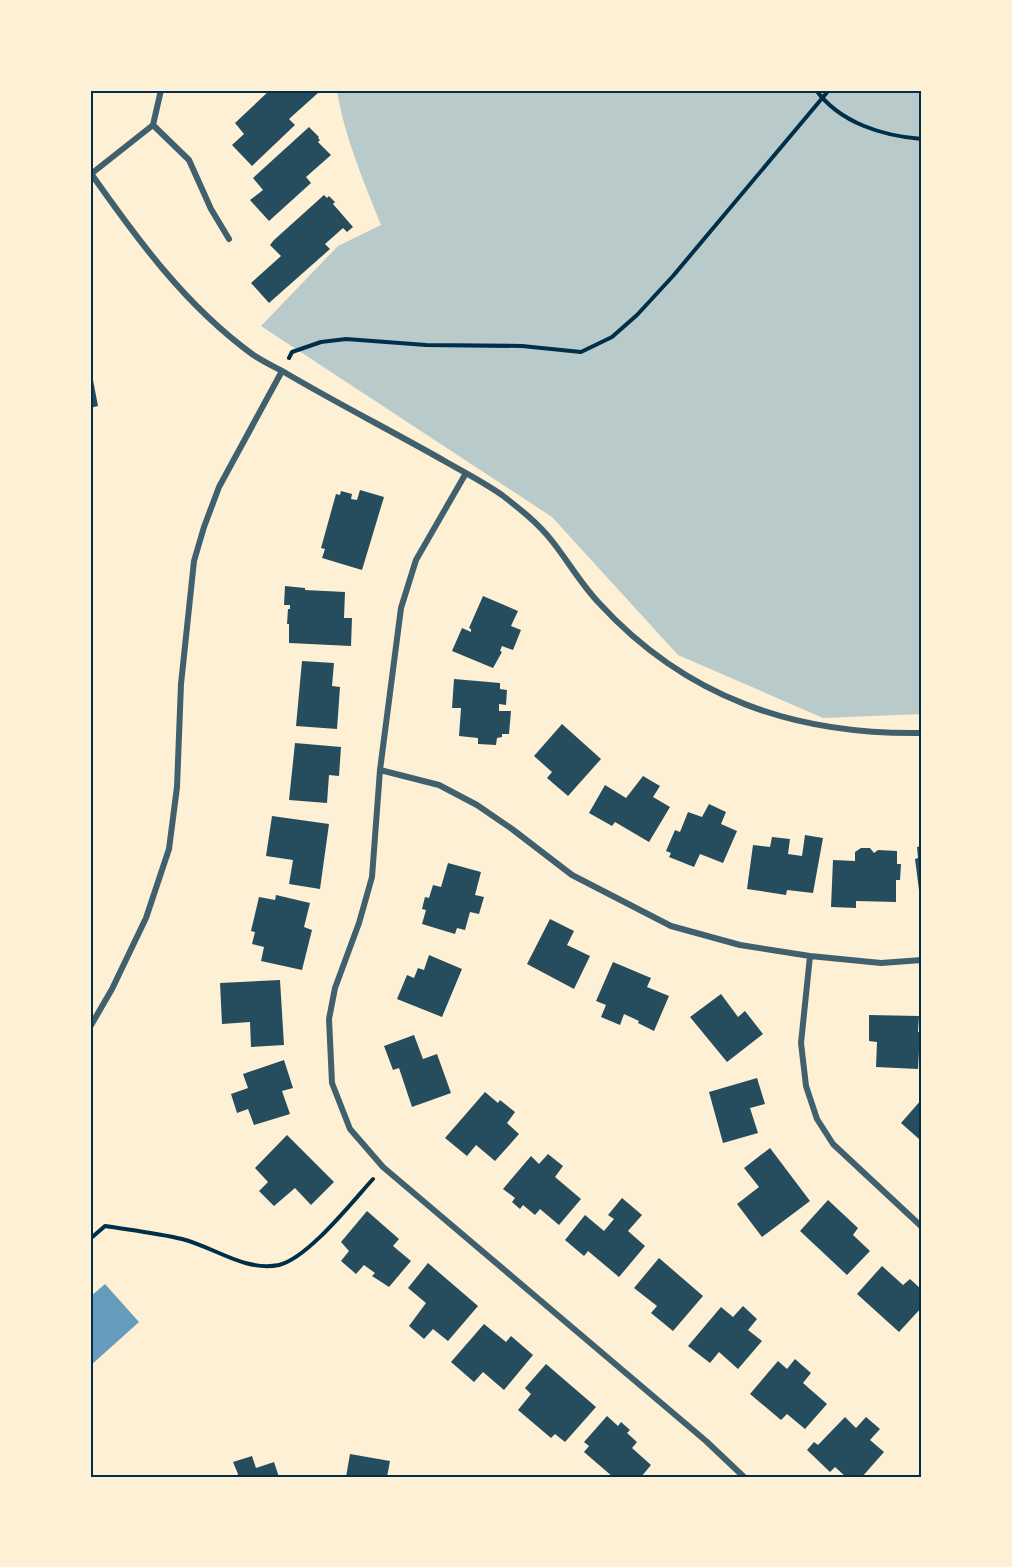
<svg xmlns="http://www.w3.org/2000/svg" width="1012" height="1567" viewBox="0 0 1012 1567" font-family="'Exo 2',sans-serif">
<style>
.green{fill:#b9caca}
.water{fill:#669bbc}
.building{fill:#264d5e}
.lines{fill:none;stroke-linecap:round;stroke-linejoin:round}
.path{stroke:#003049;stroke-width:4}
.minor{stroke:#3f606c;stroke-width:6}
.neatline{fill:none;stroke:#003049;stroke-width:2}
</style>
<rect width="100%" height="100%" fill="#fdf0d5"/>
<!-- green -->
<path class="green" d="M337 90H922V714L823 718 678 655 552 517 261 326 338 246 381 225C364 182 344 136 337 90Z"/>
<!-- water -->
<path class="water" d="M105 1284 139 1322 90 1366V1297Z"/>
<!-- building -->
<path class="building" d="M270 90H315L318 93 289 119 295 125 252 166 232 145 244 134 235 123Z
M309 127 319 137 318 138 320 140 318 142 331 155 306 177 311 183 269 221 250 200 263 190 253 178Z
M324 195 327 198 329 196 335 202 333 204 353 227 347 232 343 228 325 244 330 249 269 303 251 283 281 256 270 245 274 240Z
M93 380 98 406 90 408V381Z
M360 490 384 497 362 570 322 558 325 549 321 548 336 494 340 495 341 491 352 494 351 499 357 500Z
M285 586 305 588V590L345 592 344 618H352L351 646 289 643V624H287L288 609H290V605H284Z
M483 596 518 611 511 626 521 630 513 650 502 646 500 651 502 652 493 668 452 651 462 628 471 632V629L469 628Z
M302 661 334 663 332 686 340 687 337 729 296 726Z
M454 679 500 683V689L507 690 506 705 499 704V711H511L509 734H502V737L497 738 496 745 478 744V738L459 736 461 708H452Z
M562 724 601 759 568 796 547 778 552 772 534 756Z
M295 743 341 747 339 776 329 775 327 803 289 800Z
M643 776 660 786 653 797 670 807 649 842 615 822 612 826 589 813 605 785 626 798Z
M709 804 726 812 721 824 737 831 723 863 700 854 694 867 669 857 671 853 666 851 675 830 680 832 688 812 702 817Z
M272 816 329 824 320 889 289 884 293 860 266 856Z
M805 835 823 838 813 893 787 890 786 895 747 889 753 845 770 847 772 837 790 839 788 854 802 856Z
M922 846V889L919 890 915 859 918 858 917 847Z
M861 848H870L874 853 878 850 897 851V864H901L900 880H896V902L856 901V908L831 907 833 860 855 861V852Z
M448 863 481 872 475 895 484 897 479 914 470 912 465 930 457 928 455 934 422 924 426 910 422 909 425 897 429 898 433 885 441 887Z
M276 895 310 903 304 927 312 930 302 970 261 961 264 947 252 944 255 932 251 931 259 897 275 900Z
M550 919 574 931 567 945 590 956 574 989 527 964Z
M429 955 462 969 442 1017 397 999 407 975 414 978 418 968 424 970Z
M613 962 651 978 647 987 669 996 654 1031 638 1023 639 1021 624 1014 620 1025 601 1017 606 1005 596 1001Z
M280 980 284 1045 251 1047 250 1022 222 1024 220 983Z
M721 994 738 1017 745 1011 763 1034 727 1062 690 1017Z
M869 1015 919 1016 918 1032H922V1051H919L918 1069 876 1067 877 1042 869 1041Z
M414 1035 423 1059 437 1054 451 1093 412 1107 399 1068 393 1070 384 1046Z
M284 1060 293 1088 282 1091 290 1114 254 1125 248 1109 237 1113 231 1094 248 1088 243 1074Z
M757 1078 765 1104 750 1108 758 1133 723 1143 709 1092Z
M485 1092 498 1103 500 1100 515 1112 507 1123 519 1134 495 1161 476 1145 467 1156 445 1138Z
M922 1099V1136L919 1139 901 1123Z
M287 1135 334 1182 311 1205 295 1188 274 1206 259 1191 268 1182 255 1168Z
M770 1148 810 1201 762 1237 737 1204 759 1187 744 1168Z
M548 1154 563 1166 555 1177 581 1199 559 1225 540 1209 535 1215 523 1205 520 1209 512 1202 515 1198 503 1189 531 1156 539 1164Z
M622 1198 642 1215 628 1231 645 1246 619 1277 588 1251 584 1256 565 1240 585 1215 604 1231 614 1219 608 1215Z
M828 1200 858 1228 853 1235 870 1251 847 1275 800 1231Z
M367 1211 399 1239 393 1246 411 1261 389 1287 372 1276 375 1273 364 1265 356 1274 341 1261 349 1251 341 1242Z
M659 1258 703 1296 673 1331 651 1313 657 1306 634 1288Z
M428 1263 478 1306 448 1341 433 1329 424 1339 409 1326 426 1303 408 1288Z
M882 1266 903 1285 910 1279 922 1290V1307L899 1332 857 1294Z
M743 1306 757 1319 748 1330 762 1341 738 1369 719 1352 710 1363 688 1346 721 1307 733 1317Z
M484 1324 506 1342 511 1336 533 1355 504 1390 483 1372 474 1382 451 1362Z
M795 1359 811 1373 803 1383 827 1404 805 1429 787 1414 781 1420 750 1394 778 1361 787 1369Z
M546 1364 596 1407 565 1442 555 1434 551 1438 518 1410 531 1394 525 1388Z
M607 1416 618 1426 621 1422 630 1430 627 1433 637 1442 632 1448 651 1465 641 1477H613L584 1452 589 1446 584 1442Z
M845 1417 856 1428 866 1417 880 1429 870 1440 884 1452 862 1477H846L835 1467 830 1472 807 1450 814 1442 818 1445Z
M350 1454 390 1461 387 1477H346Z
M252 1456 256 1468 274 1462 279 1477H237L238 1474 233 1462Z"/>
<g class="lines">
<!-- path -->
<path class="path" d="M816 90C840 123 883 136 922 139
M289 358 292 352 321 342 346 339 426 345 522 346 581 352 612 337 637 315 673 276 829 90
M90 1239 105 1226C130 1230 157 1233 182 1239 214 1247 245 1272 279 1265 308 1258 352 1202 373 1179"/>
<!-- minor -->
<path class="minor" d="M161 90 153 125 189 160 211 209 229 239
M90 172C137 239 185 305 252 354 262 361 273 366 284 372 338 404 394 432 448 463 466 473 485 483 502 495 520 509 538 523 552 541 568 561 581 584 599 603 686 698 795 735 922 733
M91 174 153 125
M466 473 416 560 401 608 380 770 372 877 359 923 335 988 329 1019 332 1083 350 1129 383 1167 706 1441 744 1477
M380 770 439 785 477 805 512 829 572 875 671 926 740 945 810 956 881 963 922 960
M810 956 801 1043 806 1086 817 1119 833 1144 922 1227
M90 1027 112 989 146 918 169 849 177 787 181 684 194 561 204 527 219 487 282 371"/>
</g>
<!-- border -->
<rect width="1012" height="1567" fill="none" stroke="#fdf0d5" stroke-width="183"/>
<rect x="92" y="92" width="828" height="1384" class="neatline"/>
</svg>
